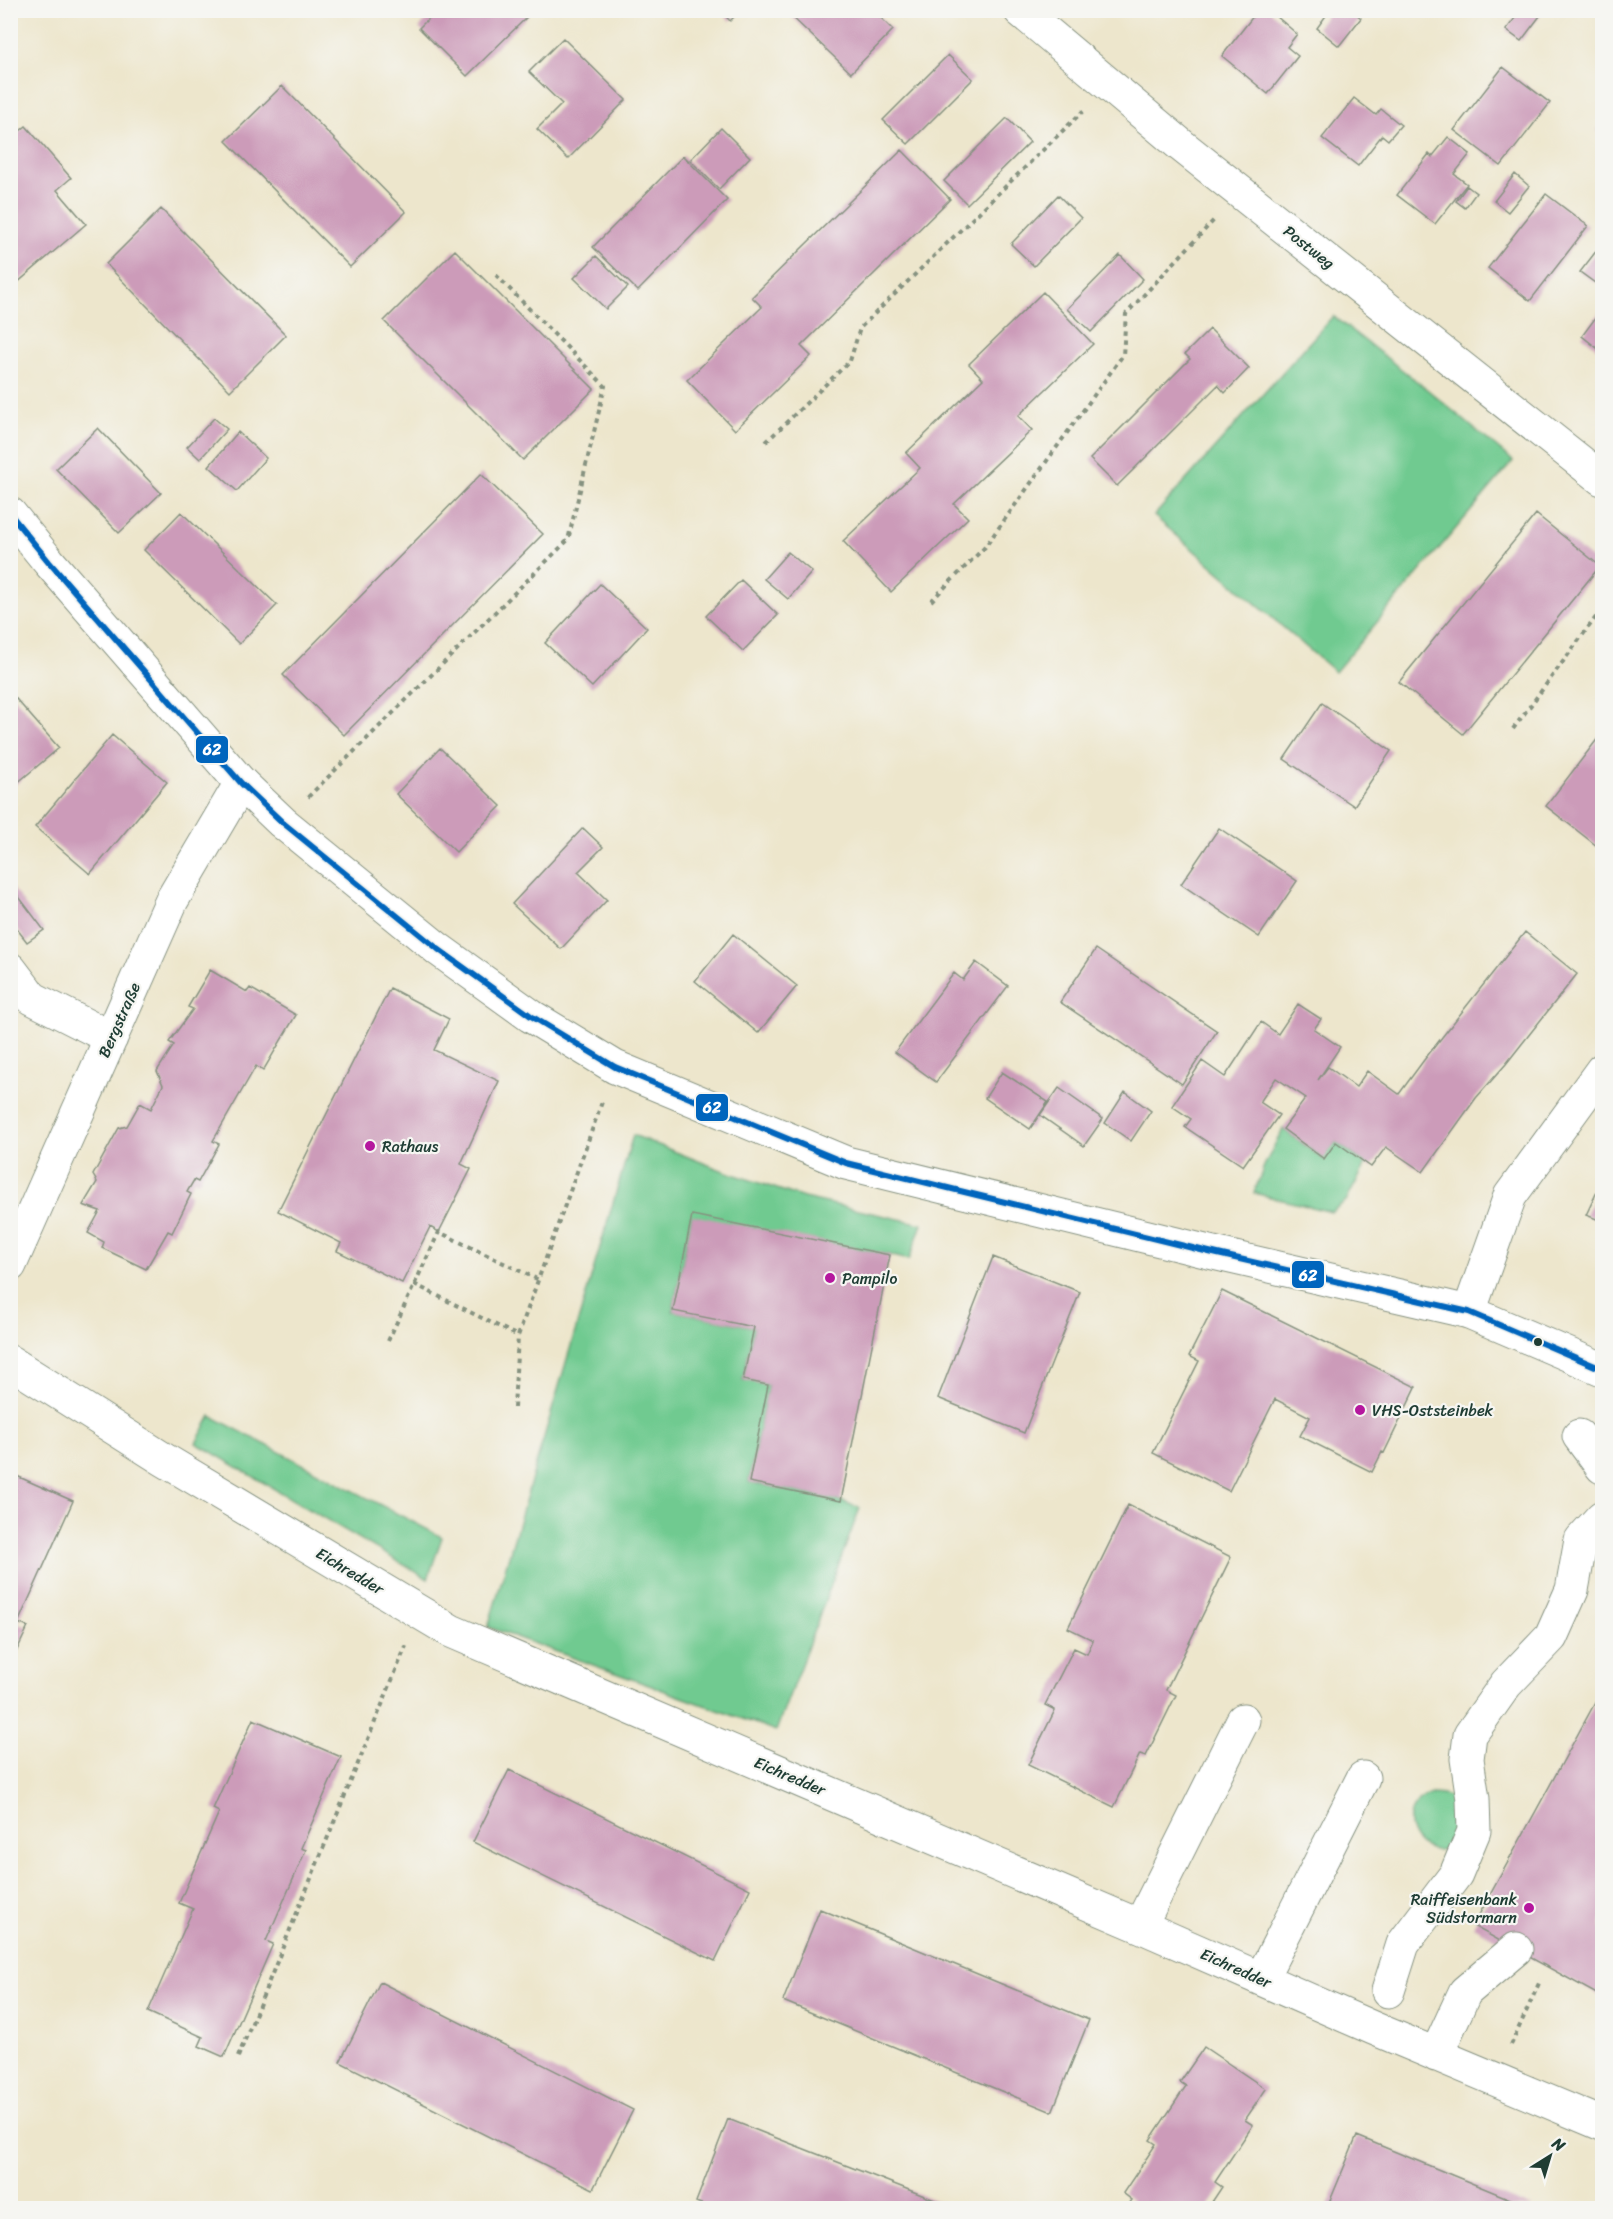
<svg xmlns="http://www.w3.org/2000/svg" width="1613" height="2219" viewBox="0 0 1613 2219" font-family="Sriracha,sans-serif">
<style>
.green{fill:#70ca90;stroke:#488462;stroke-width:1.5}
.building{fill:#cc9bb9}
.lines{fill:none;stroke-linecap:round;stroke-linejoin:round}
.minor-casing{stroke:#869280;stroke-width:35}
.major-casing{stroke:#869280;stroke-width:35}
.path{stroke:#869280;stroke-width:4;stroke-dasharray:4.5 4.5;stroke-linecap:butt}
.minor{stroke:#fff;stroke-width:33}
.major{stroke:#fff;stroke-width:33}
.bus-1-casing{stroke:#f6f6f2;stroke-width:10}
.bus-1{stroke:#0065bd;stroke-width:6}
.poi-dot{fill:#b5179e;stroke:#f6f6f2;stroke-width:2}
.bus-dot{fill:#1f3d34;stroke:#f6f6f2;stroke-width:2}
.labels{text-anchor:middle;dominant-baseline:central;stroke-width:4.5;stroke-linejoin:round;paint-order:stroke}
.street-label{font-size:16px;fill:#1f3d34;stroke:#f6f6f2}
.poi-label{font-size:16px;fill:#1f3d34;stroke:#f6f6f2;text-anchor:start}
.line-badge{stroke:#f6f6f2;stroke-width:2}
.badge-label{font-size:16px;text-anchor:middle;font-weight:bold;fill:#fff}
</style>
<rect width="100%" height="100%" fill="#f6f6f2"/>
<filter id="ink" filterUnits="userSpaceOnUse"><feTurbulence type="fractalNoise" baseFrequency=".0167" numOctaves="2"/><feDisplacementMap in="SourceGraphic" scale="12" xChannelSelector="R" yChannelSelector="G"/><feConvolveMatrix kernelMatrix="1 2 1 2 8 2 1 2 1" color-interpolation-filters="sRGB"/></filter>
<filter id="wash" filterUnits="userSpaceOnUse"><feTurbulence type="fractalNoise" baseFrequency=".008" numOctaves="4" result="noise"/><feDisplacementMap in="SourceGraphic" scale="24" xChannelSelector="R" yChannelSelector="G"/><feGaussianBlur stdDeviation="1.35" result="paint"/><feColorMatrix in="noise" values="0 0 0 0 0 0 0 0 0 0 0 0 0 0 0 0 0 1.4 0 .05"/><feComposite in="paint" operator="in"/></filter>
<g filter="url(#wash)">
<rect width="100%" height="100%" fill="#ede6cc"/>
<!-- green -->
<path class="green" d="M1333 316 1428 390 1513 461 1335 672 1154 516Z
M1283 1129 1323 1159 1336 1142 1366 1164 1346 1201 1331 1212 1254 1193 1264 1166Z
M633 1135 724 1171 804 1198 922 1224 909 1260 889 1255 692 1216 673 1311 754 1327 743 1380 768 1385 749 1482 841 1501 860 1508 776 1731 488 1627Z
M211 1416 442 1537 428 1579 196 1443Z
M1431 1794C1447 1794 1454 1798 1464 1809L1452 1846C1448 1847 1442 1850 1438 1850 1417 1851 1403 1826 1413 1808 1417 1801 1424 1797 1431 1794Z"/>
<g id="blocks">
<!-- building -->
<path class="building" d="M428 10H523L528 16 467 76 419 28 432 15Z
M720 10H741L730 21Z
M790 10H873L893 30 851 73 788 13Z
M1258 10H1269L1297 34 1287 47 1298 56 1268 94 1222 56Z
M1330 10H1352L1361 18 1339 46 1317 28Z
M1521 10 1543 12 1521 41 1506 30Z
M563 38 626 100 568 159 537 129 562 104 529 72Z
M948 55 973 79 908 144 883 120Z
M1503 67 1550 103 1501 166 1454 130Z
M282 86 406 212 350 267 226 141Z
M1354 98 1376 115 1381 109 1401 125 1388 140 1382 135 1358 166 1322 138Z
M1007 118 1030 142 967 204 944 181Z
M1602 123V135L1597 130Z
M26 126 71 178 57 190 86 224 10 289V139Z
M721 128 750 157 719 189 690 160Z
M1448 137 1470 154 1454 174 1467 184 1435 224 1397 195 1429 154 1432 157Z
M902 150 950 199 801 346 811 356 735 430 687 380 762 307 752 297Z
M683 156 727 200 638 291 593 247Z
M1515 174 1529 186 1508 212 1494 201Z
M1467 186 1476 193 1465 208 1456 201Z
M1546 194 1588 226 1530 301 1488 268Z
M1058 195 1081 218 1034 266 1011 244Z
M161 209 286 335 230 391 106 264Z
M1601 245 1602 246V273L1595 283 1580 272Z
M455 250 594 389 523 460 384 321Z
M1120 255 1143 279 1091 332 1067 309Z
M596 256 628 287 606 309 574 278Z
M1043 292 1093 344 1018 416 1032 430 954 504 968 518 891 592 843 541 920 468 906 453 983 379 969 364Z
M1602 309V352L1582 336Z
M1210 329 1249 368 1225 393 1218 385 1117 486 1090 459 1190 359 1185 354Z
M214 418 227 429 200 459 187 447Z
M98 428 161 493 119 533 56 469Z
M238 432 266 458 237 491 209 466Z
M481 474 543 534 344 735 283 675Z
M181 512 277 605 239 644 144 550Z
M1536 514 1600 566 1463 734 1399 682Z
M788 552 812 572 788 599 764 579Z
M741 580 778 615 743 651 706 616Z
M600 584 647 628 592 687 545 643Z
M10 692 59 748 10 789Z
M1322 703 1391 751 1354 806 1284 759Z
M1602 733V850L1546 806Z
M112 735 167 782 90 874 35 827Z
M440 748 501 806 456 852 396 794Z
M583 828 603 847 578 872 607 900 561 949 512 904Z
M1219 828 1297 881 1259 937 1181 884Z
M10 885 44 930 27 942 10 920Z
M1525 932 1577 974 1506 1064 1476 1098 1423 1172 1386 1147 1371 1167 1336 1142 1324 1159 1283 1129 1306 1098 1276 1078 1260 1102 1279 1115 1243 1166 1185 1127 1191 1119 1172 1106 1202 1061 1225 1077 1261 1022 1278 1034 1298 1004 1321 1019 1314 1029 1340 1047 1318 1080 1328 1067 1356 1087 1367 1071 1399 1094 1424 1060Z
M733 934 797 986 758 1033 695 981Z
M1096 949 1217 1031 1182 1084 1060 1002Z
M976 962 1008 986 936 1082 895 1052 954 973 963 980Z
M210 970 247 992 250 988 296 1015 263 1071 256 1066 213 1141 219 1144 198 1182 194 1180 187 1192 191 1194 172 1233 168 1231 146 1269 102 1248 104 1242 88 1233 100 1211 83 1205 97 1182 93 1175 119 1128 127 1126 140 1103 151 1109 163 1085 157 1071 174 1045 169 1042 193 1009 188 1007Z
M390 988 449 1019 434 1050 499 1081 461 1164 471 1169 439 1232 430 1227 402 1283 337 1251 341 1243 278 1211Z
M1002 1072 1048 1102 1030 1129 985 1098Z
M1059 1088 1103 1119 1084 1146 1040 1115Z
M1125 1092 1151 1111 1131 1141 1105 1123Z
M1602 1181V1221L1586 1215Z
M692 1215 890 1255 841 1501 749 1482 768 1385 743 1380 754 1327 673 1311Z
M993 1257 1080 1292 1024 1433 938 1398Z
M1222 1291 1416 1387 1384 1453 1382 1452 1372 1472 1300 1436 1310 1417 1275 1399 1229 1491 1153 1453 1199 1361 1189 1356Z
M10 1473 73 1501 18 1623 28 1627 10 1665Z
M1128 1505 1231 1557 1166 1690 1176 1695 1146 1756 1140 1754 1114 1807 1028 1765 1055 1710 1045 1705 1074 1648 1087 1654 1093 1640 1068 1628Z
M1602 1690V1997L1473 1926Z
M253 1719 341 1757 301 1848 306 1850 266 1941 273 1944 224 2057 199 2046 203 2037 148 2012 193 1909 179 1903 219 1812 213 1809Z
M509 1770 750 1889 715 1961 473 1842Z
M820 1909 1089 2020 1052 2112 783 2001Z
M380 1982 633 2110 593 2189 340 2062Z
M1204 2047 1266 2089 1245 2120 1253 2125 1215 2182 1222 2187 1208 2208H1126L1132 2200 1123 2193 1156 2144 1150 2140 1186 2086 1180 2082Z
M728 2119 955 2208H712L696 2202Z
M1357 2136 1532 2208H1327Z"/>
</g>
</g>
<g filter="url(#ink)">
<use href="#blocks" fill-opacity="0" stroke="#869280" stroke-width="1.5"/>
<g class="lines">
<!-- minor casing -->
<g class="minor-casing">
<path id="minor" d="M1020 10 1182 146 1602 479
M10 969 32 998 111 1038
M10 1265 172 900 241 783
M1469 1312 1510 1196 1602 1070
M10 1362 163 1459 451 1631 1140 1926 1373 2028 1602 2124
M1579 1436 1602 1467
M1140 1926 1243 1720
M1261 1979 1363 1778
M1388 1991 1403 1944 1456 1874 1474 1831 1473 1799 1467 1759 1470 1735 1506 1684 1551 1637 1572 1590 1581 1540 1602 1517
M1436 2055 1465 1992 1516 1949"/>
</g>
<!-- major casing -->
<g class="major-casing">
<path id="major" d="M10 514 49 562 241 783 282 822 438 949 531 1016 615 1067 846 1163 1209 1252 1469 1312 1602 1369"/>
</g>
<!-- path -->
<path class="path" d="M766 442 850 361 860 328 1083 111
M931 601 985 547 1123 355 1126 314 1215 219
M1513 729 1602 609
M308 797 568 540 605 386 494 273
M414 1284 518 1336 602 1102
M388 1341 439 1232 539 1280
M514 1408 518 1336
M1511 2045 1540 1981
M238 2057 406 1646"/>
<!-- minor -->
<use href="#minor" class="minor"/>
<!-- major -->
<use href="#major" class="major"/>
<!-- bus-1 casing -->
<g class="bus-1-casing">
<path id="bus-1" d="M10 514 49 562 241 783 282 822 438 949 531 1016 615 1067 846 1163 1209 1252 1469 1312 1602 1369"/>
</g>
<!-- bus-1 -->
<use href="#bus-1" class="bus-1"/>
</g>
</g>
<!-- markers -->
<g class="poi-dot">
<circle cx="370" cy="1146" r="6"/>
<circle cx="830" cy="1278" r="6"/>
<circle cx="1360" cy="1410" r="6"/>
<circle cx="1529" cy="1908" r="6"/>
</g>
<circle class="bus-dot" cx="1538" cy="1342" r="5"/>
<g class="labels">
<!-- street labels -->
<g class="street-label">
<text transform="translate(1309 247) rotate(38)">Postweg</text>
<text transform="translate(119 1020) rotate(-66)">Bergstraße</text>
<text transform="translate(350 1571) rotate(31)">Eichredder</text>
<text transform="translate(790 1776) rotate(23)">Eichredder</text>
<text transform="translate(1236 1968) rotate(24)">Eichredder</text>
</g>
<!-- poi labels -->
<g class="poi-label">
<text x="382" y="1146">Rathaus</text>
<text x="842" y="1278">Pampilo</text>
<text x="1372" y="1410">VHS-Oststeinbek</text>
<text x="1517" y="1899" text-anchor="end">Raiffeisenbank<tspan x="1517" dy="18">Südstormarn</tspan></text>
</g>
</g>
<g class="line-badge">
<rect x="195" y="735" width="34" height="29" rx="6" fill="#0065bd"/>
<rect x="695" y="1093" width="34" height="29" rx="6" fill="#0065bd"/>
<rect x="1291" y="1260" width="34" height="29" rx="6" fill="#0065bd"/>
</g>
<g class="badge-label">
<text x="212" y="755">62</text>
<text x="712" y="1113">62</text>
<text x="1308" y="1281">62</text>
</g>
<!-- margin -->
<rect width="1613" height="2219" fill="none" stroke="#f6f6f2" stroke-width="36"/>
<!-- north arrow -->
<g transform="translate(1550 2156) rotate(37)" stroke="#f6f6f2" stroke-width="4.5" paint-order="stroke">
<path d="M0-4.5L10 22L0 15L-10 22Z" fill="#1f3d34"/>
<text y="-9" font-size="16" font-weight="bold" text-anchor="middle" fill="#1f3d34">N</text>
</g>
</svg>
